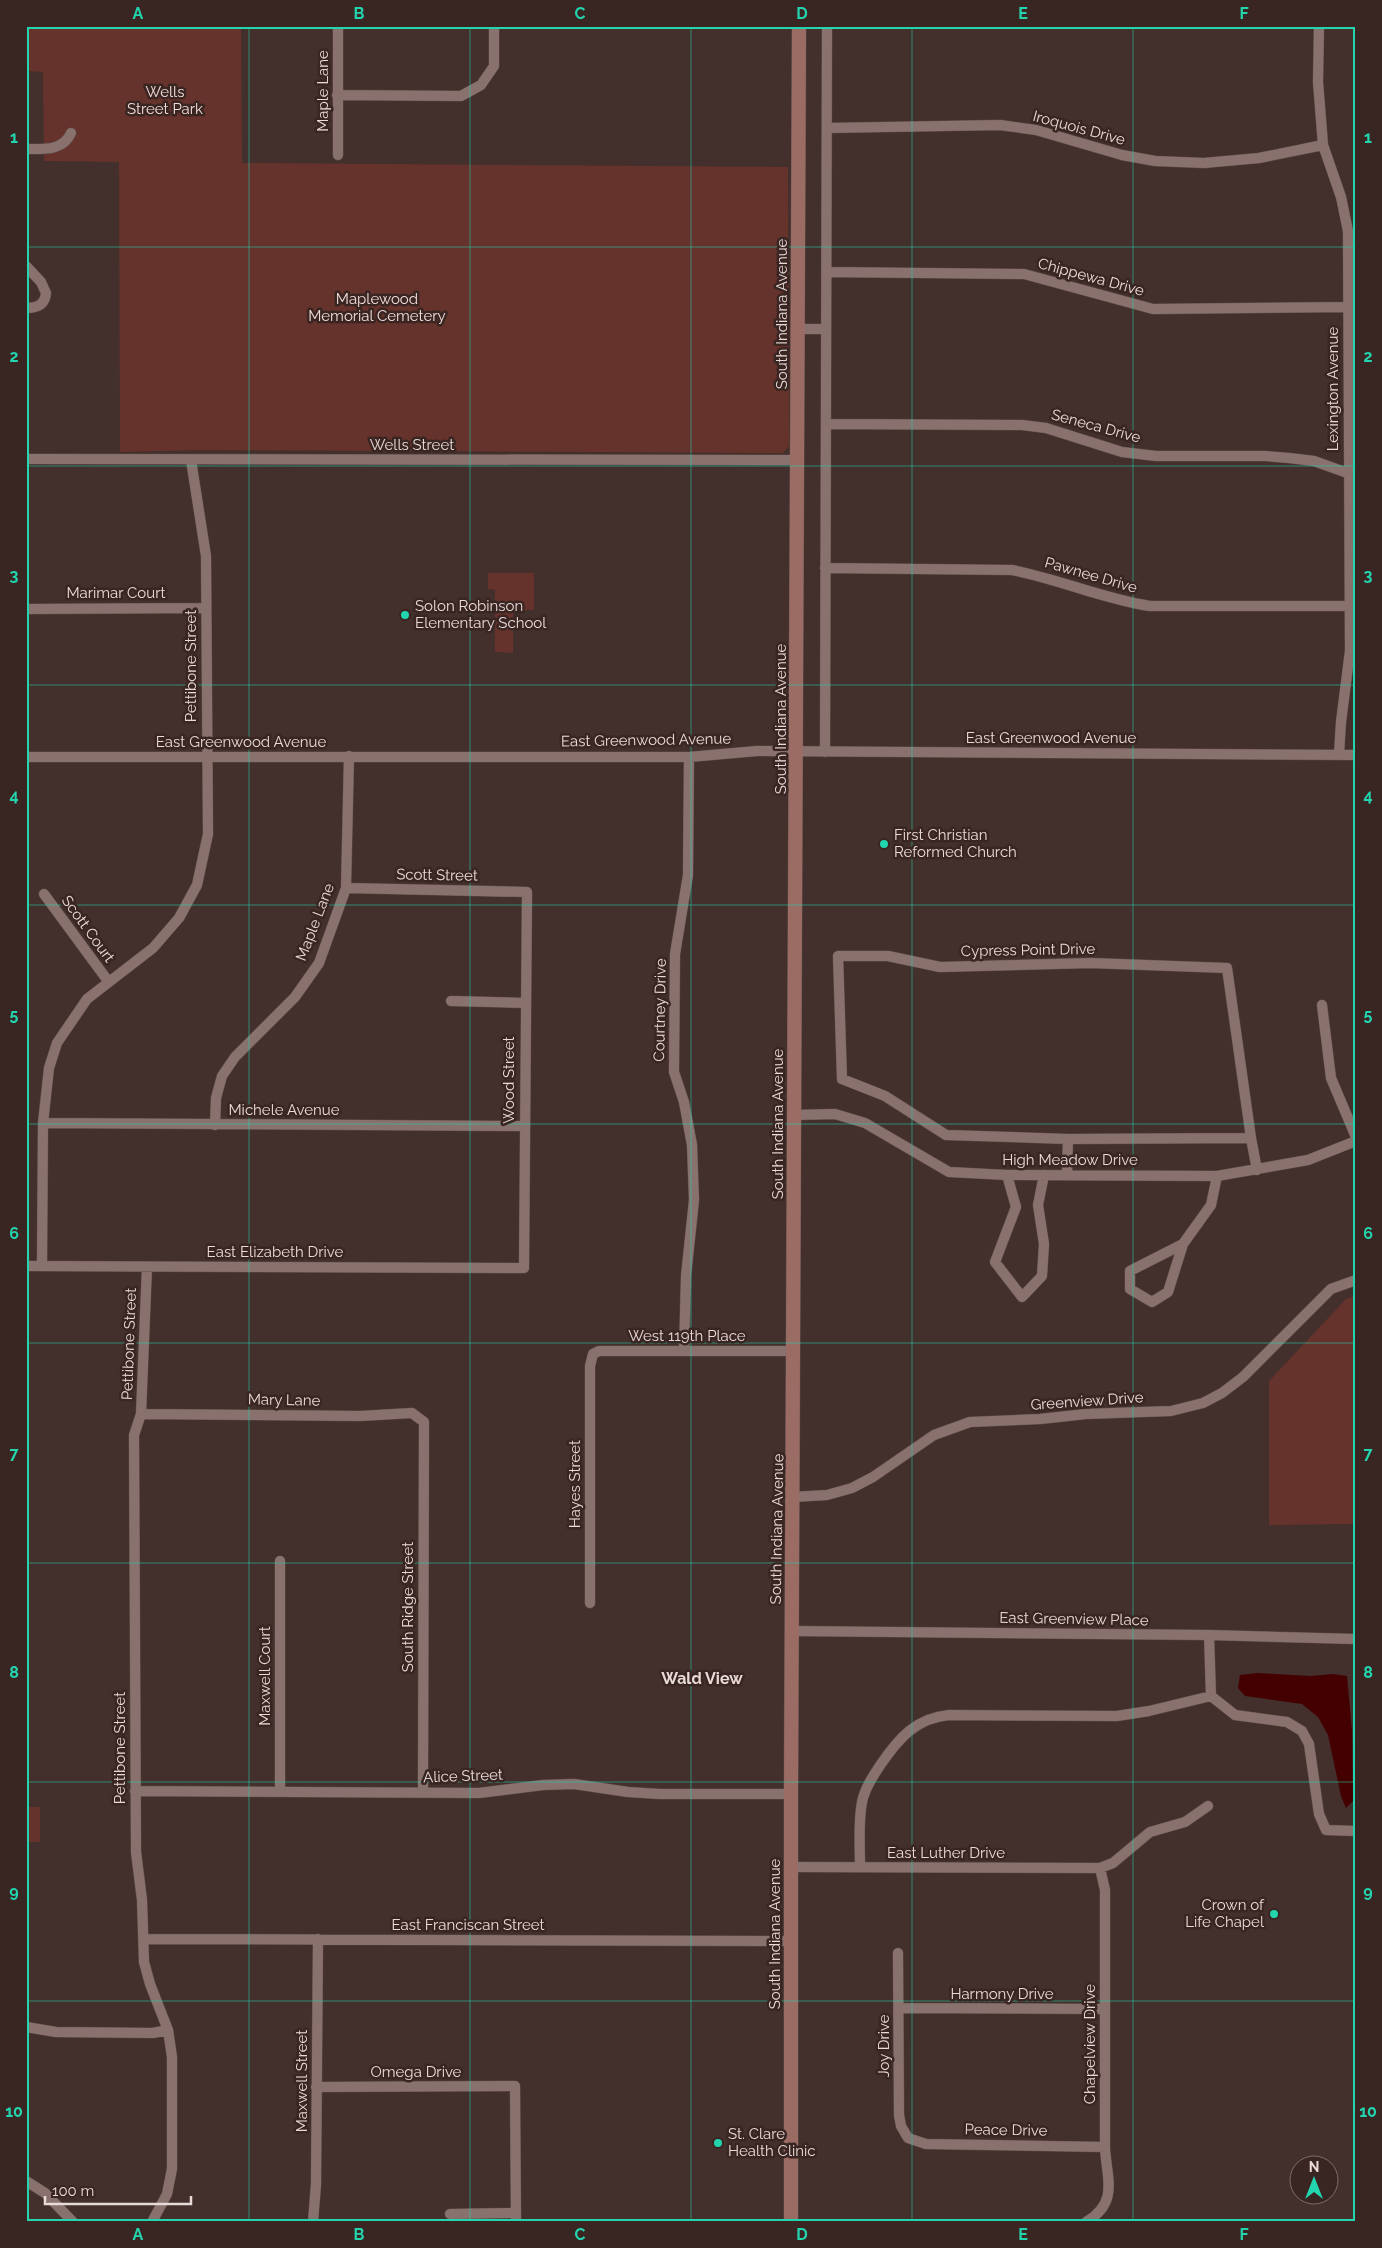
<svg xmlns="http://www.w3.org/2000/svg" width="1382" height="2248" viewBox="0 0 1382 2248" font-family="Raleway,sans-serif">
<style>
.green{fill:#65332b}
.water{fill:#400}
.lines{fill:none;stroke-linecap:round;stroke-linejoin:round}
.minor-casing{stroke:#5e4e4b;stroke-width:11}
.secondary-casing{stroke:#5e4e4b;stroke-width:15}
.minor{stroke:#89716d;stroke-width:10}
.secondary{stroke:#9b6c64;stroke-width:14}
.grid{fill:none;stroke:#23d5af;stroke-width:1;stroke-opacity:0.55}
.poi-dot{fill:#23d5af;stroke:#392522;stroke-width:2}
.labels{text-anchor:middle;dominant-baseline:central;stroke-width:5;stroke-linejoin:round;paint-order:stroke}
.street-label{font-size:15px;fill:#e8dad8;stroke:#392522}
.park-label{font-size:15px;fill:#f3dcd7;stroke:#392522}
.poi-label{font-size:15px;fill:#e8dad8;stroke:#392522;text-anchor:start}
.neighbourhood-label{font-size:16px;font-weight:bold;fill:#e8dad8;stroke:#392522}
.neatline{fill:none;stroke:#23d5af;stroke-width:2}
.grid-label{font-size:16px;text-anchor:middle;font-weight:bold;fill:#23d5af}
</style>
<rect width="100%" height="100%" fill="#432f2c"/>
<!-- green -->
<path class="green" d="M26 26H241L242 163 788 167 789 446 783 453 202 450 120 452 119 162 44 161 43 72 26 71Z
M488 573H534V610H513V653L495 652V590L488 589Z
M1356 1295V1524L1269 1525V1381L1346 1299Z
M26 1807H40V1842H26Z"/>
<!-- water -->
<path class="water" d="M1257 1673 1311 1676 1333 1674 1347 1676 1352 1731 1353 1801 1346 1808 1341 1796 1328 1735 1318 1717 1302 1704 1245 1696 1238 1688 1240 1675Z"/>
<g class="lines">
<!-- minor casing -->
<g class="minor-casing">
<path id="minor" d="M338 26V155
M1319 26 1318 82 1323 145 1341 197 1348 231 1350 651 1341 722 1339 754
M337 95 461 96 481 85 494 66V26
M827 128 1000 125 1036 130 1122 155 1155 161 1204 163 1259 158 1323 145
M26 149C44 149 63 151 71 133
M26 266 41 282 46 293C45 305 37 308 26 308
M826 272 1024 274 1153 309 1348 307
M798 329H826
M826 424 1022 425 1046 428 1122 452 1156 456H1265L1289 458 1314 461 1356 476
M26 459 798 460
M825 568 1012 570C1059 579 1103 599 1150 606H1349
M26 609 206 608
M825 752 827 26
M26 757H689L757 751 1356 755
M44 894 108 981
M838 956H888L940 967 1091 963 1227 968 1251 1138 1068 1139 946 1135 885 1096 842 1079Z
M451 1001 525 1003
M1322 1005 1331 1078 1356 1137
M794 1115 835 1114 865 1123 949 1172 1007 1175 1217 1176 1308 1160 1356 1141
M43 1123 524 1126
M215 1125 216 1098 222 1076 235 1057 295 997 319 963 332 927 346 888 349 756
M1251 1138 1257 1170
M1007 1175 1016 1207 995 1262 1022 1297 1042 1276 1044 1244 1038 1205 1044 1175
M1067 1175 1068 1139
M1183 1244 1168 1292 1152 1302 1130 1289V1271L1183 1244 1211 1205 1217 1176
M26 1266 524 1268 527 892 346 888
M42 1266 43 1123 49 1068 57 1043 87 999 153 948 179 918 197 885 208 834 206 556 191 460
M147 1267 141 1414 134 1435 136 1852 142 1900 144 1962 150 1984 168 2030 172 2057V2169L167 2194 152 2222
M684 1351 686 1276 694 1200 692 1145 684 1102 674 1072 675 954 688 875 689 757
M141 1414 360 1416 412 1413 424 1422 423 1793
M793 1497 827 1495 852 1488 873 1477 934 1435 970 1422 1040 1419 1086 1414 1171 1411 1203 1403 1222 1393 1243 1377 1331 1289 1356 1280
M280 1561V1791
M590 1603V1366L593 1354 599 1351H794
M792 1631 1209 1635 1356 1639
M1211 1696 1235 1715 1287 1722 1302 1731 1309 1744 1319 1814 1326 1830 1356 1831
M135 1791 479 1793 543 1785 574 1784 628 1792 659 1794H791
M791 1867 1100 1868 1113 1863 1150 1832 1185 1822 1208 1806
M860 1867C860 1846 858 1823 862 1802 865 1788 873 1776 881 1764 899 1738 916 1718 949 1715L1117 1716 1149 1711 1211 1696 1209 1635
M144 1939 791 1941
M898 1953 899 2115 901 2126 908 2138 926 2144 1105 2147
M899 2008 1105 2009
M26 2027 56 2032 153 2033 168 2030
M316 2087 515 2086 516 2222
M26 2181 45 2193 73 2222
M450 2214 516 2213
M313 2222 316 2184 318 1939
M1086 2222C1120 2202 1106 2177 1105 2147V1890L1100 1868"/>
</g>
<!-- secondary casing -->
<g class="secondary-casing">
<path id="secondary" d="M791 2222V1794L799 26"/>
</g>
<!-- minor -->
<use href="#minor" class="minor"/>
<!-- secondary -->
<use href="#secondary" class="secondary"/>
</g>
<!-- grid -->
<path class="grid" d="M249 26V2222M470 26V2222M691 26V2222M912 26V2222M1133 26V2222M26 247H1356M26 466H1356M26 685H1356M26 905H1356M26 1124H1356M26 1343H1356M26 1563H1356M26 1782H1356M26 2001H1356"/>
<!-- markers -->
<g class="poi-dot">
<circle cx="405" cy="615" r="5"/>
<circle cx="884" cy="844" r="5"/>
<circle cx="1274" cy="1914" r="5"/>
<circle cx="718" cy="2143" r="5"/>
</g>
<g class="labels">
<!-- street labels -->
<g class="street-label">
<text transform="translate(323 91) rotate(-90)">Maple Lane</text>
<text transform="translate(1079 128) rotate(15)">Iroquois Drive</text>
<text transform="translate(1091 277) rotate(15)">Chippewa Drive</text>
<text transform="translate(782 314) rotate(-90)">South Indiana Avenue</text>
<text transform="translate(1333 389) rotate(-90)">Lexington Avenue</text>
<text transform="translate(1096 426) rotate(15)">Seneca Drive</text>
<text x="412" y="445">Wells Street</text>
<text transform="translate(1091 575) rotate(16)">Pawnee Drive</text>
<text x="116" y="593">Marimar Court</text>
<text transform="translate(191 666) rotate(-90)">Pettibone Street</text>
<text transform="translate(781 719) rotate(-90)">South Indiana Avenue</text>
<text x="1051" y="738">East Greenwood Avenue</text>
<text transform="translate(646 740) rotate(-1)">East Greenwood Avenue</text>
<text x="241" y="742">East Greenwood Avenue</text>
<text transform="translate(437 875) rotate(1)">Scott Street</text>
<text transform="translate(315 922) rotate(-69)">Maple Lane</text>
<text transform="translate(88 929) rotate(54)">Scott Court</text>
<text transform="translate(1028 950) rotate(-1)">Cypress Point Drive</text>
<text transform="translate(660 1010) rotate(-89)">Courtney Drive</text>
<text transform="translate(509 1080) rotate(-90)">Wood Street</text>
<text x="284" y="1110">Michele Avenue</text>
<text transform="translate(778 1124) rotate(-90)">South Indiana Avenue</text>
<text x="1070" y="1160">High Meadow Drive</text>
<text x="275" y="1252">East Elizabeth Drive</text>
<text x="687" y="1336">West 119th Place</text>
<text transform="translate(129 1344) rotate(-88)">Pettibone Street</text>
<text transform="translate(284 1400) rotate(1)">Mary Lane</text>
<text transform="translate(1087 1401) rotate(-4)">Greenview Drive</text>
<text transform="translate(575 1484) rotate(-90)">Hayes Street</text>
<text transform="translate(777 1529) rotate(-89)">South Indiana Avenue</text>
<text transform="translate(408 1607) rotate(-90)">South Ridge Street</text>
<text transform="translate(1074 1619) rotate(1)">East Greenview Place</text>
<text transform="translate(265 1676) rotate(-90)">Maxwell Court</text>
<text transform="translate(120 1748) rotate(-90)">Pettibone Street</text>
<text transform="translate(463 1776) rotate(-2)">Alice Street</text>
<text x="946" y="1853">East Luther Drive</text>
<text x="468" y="1925">East Franciscan Street</text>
<text transform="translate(775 1934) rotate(-90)">South Indiana Avenue</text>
<text x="1002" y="1994">Harmony Drive</text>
<text transform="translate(1090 2044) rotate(-90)">Chapelview Drive</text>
<text transform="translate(884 2046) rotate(-90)">Joy Drive</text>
<text x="416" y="2072">Omega Drive</text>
<text transform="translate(302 2081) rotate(-90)">Maxwell Street</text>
<text transform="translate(1006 2130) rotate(1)">Peace Drive</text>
</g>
<!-- park labels -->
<g class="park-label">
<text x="165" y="92">Wells<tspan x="165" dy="17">Street Park</tspan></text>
<text x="377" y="299">Maplewood<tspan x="377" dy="17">Memorial Cemetery</tspan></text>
</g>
<!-- poi labels -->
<g class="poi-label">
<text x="415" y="606">Solon Robinson<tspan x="415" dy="17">Elementary School</tspan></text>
<text x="894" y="835">First Christian<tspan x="894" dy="17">Reformed Church</tspan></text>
<text x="1264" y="1905" text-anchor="end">Crown of<tspan x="1264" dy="17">Life Chapel</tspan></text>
<text x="728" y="2134">St. Clare<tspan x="728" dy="17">Health Clinic</tspan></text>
</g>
<!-- neighbourhood labels -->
<g class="neighbourhood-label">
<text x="702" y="1678">Wald View</text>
</g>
</g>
<!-- border -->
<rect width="1382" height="2248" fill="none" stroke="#392522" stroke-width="55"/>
<!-- north arrow -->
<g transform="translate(1314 2180)"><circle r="24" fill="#392522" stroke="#7f6d6b"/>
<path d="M0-4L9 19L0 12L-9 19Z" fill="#23d5af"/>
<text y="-8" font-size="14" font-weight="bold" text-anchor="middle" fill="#e8dad8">N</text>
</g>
<!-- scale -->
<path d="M45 2196v8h146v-8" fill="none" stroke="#e8dad8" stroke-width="2.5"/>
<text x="52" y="2196" font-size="15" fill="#e8dad8" stroke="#392522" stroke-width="4" paint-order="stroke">100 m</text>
<rect x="28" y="28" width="1326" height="2192" class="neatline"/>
<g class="grid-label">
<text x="138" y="19">A</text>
<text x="359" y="19">B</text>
<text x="580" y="19">C</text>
<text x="802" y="19">D</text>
<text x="1023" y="19">E</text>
<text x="1244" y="19">F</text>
<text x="14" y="143">1</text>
<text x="1368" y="143">1</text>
<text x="14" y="362">2</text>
<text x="1368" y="362">2</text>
<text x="14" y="581">3</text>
<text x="1368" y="581">3</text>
<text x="14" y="801">4</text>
<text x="1368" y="801">4</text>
<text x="14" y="1020">5</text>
<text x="1368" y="1020">5</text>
<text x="14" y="1239">6</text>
<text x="1368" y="1239">6</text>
<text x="14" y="1459">7</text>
<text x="1368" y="1459">7</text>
<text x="14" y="1678">8</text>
<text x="1368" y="1678">8</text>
<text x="14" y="1897">9</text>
<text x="1368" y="1897">9</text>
<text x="14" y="2117">10</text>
<text x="1368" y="2117">10</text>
<text x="138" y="2240">A</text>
<text x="359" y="2240">B</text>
<text x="580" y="2240">C</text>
<text x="802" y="2240">D</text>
<text x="1023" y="2240">E</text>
<text x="1244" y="2240">F</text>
</g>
</svg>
